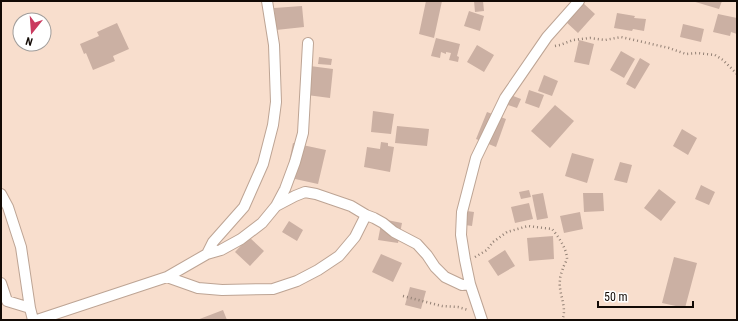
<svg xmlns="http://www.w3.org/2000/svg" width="738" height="321" viewBox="0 0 738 321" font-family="'Roboto Condensed',sans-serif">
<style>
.building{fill:#cbb0a3}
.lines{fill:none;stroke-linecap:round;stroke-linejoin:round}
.street-casing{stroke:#bda494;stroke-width:12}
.path{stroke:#938175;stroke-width:2.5;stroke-dasharray:1 3;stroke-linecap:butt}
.street{stroke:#fff;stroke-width:10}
</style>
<rect width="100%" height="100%" fill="#f8decd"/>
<!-- building -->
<path class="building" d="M426 1H442L434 38 419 34Z
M474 1H483L484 11 475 12Z
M692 1H722L719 9Z
M582 2 595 14 578 33 565 21Z
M302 6 304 27 276 30 274 8Z
M469 11 484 16 480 31 464 26Z
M617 13 635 16 634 18 646 19 644 31 633 29 632 31 614 28Z
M718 14 737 18V34L731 32 730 36 713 32Z
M117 23 129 49 113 56 115 61 93 70 86 53 84 54 80 44 99 36 97 32Z
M683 24 704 29 701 42 680 37Z
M436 38 460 44 457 56 459 57 458 62 449 60 451 53 446 52V54L441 52 440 58 431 56Z
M579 40 594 44 589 65 574 62Z
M477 45 494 55 484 72 467 62Z
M621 51 635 59 624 78 610 70Z
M319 57 332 59 331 65 318 64Z
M640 58 650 64 635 89 626 84Z
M310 66 333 69 330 98 307 95Z
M544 75 558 81 552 96 538 91Z
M529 90 544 95 539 108 525 103Z
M503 92 521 99 517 108 499 102Z
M555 105 574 121 550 148 531 131Z
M373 111 394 114 391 134 371 132Z
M487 112 506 119 496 147 476 139Z
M397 126 429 129 427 146 395 143Z
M682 129 697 138 688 155 673 146Z
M381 142 388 143V146L394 147 390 172 364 167 367 147 380 149Z
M293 143 326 150 318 184 286 177Z
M572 153 594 159 587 183 565 176Z
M620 162 632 165 627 183 614 180Z
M701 185 715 192 709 205 695 199Z
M659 189 676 202 661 221 644 208Z
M529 190 531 197 521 199 519 192Z
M543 193 548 218 537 220 532 195Z
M583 193H603L604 211 584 212Z
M529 203 533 219 515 223 511 207Z
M460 210 474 212 472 226 458 224Z
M580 212 583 229 564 233 560 216Z
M382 219 402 223 398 243 378 240Z
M289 221 303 230 297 241 282 232Z
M553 236 554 259 529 261 527 238Z
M249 237 264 251 250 266 235 252Z
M505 250 515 266 498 276 488 261Z
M381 254 402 263 393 282 372 272Z
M674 257 697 263 685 308 662 303Z
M410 287 426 291 421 309 405 305Z
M223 310 227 320H197Z"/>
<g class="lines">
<!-- street casing -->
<g class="street-casing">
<path id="street" d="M1 194 8 207 21 247 30 308 33 320
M276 206 295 196 305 192 316 194 351 206 366 215 374 218 383 223 394 232 417 244 427 255 435 267 445 277 462 285 470 284
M207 254 221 250 241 239 262 223 276 206 285 189 295 162 303 133 308 43
M167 277 198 288 222 290 273 289 297 281 318 270 339 256 355 237 366 215
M1 283 7 301 30 308
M37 320 167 277 207 254 213 242 244 207 263 164 273 125 276 102 274 45 267 1
M482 320 470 284 465 260 461 235 462 212 476 158 505 98 547 37 579 1"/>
</g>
<!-- path -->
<path class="path" d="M555 46 560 45 573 40 590 38 605 40 621 37 643 42 669 48 686 54 697 53 715 55 723 60 737 74
M475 257 487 250 493 242 507 232 528 226 552 229C558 236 567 249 567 259 566 262 564 265 563 268 562 272 560 276 560 280 558 293 568 308 562 320
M403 296 442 306 458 307 468 310"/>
<!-- street -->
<use href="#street" class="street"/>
</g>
<!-- border -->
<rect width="738" height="321" fill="none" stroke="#120a05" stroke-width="4"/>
<!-- north arrow -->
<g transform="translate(32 32) rotate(197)"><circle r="19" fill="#ffffff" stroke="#a09d9b"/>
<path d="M0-3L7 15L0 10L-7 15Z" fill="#ca3a5f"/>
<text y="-6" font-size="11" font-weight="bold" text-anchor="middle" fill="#120a05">N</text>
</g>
<!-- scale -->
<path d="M598 301v6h95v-6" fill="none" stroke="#120a05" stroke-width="2"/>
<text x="604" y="301" font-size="12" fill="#120a05" stroke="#ffffff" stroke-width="3" paint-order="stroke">50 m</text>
</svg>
